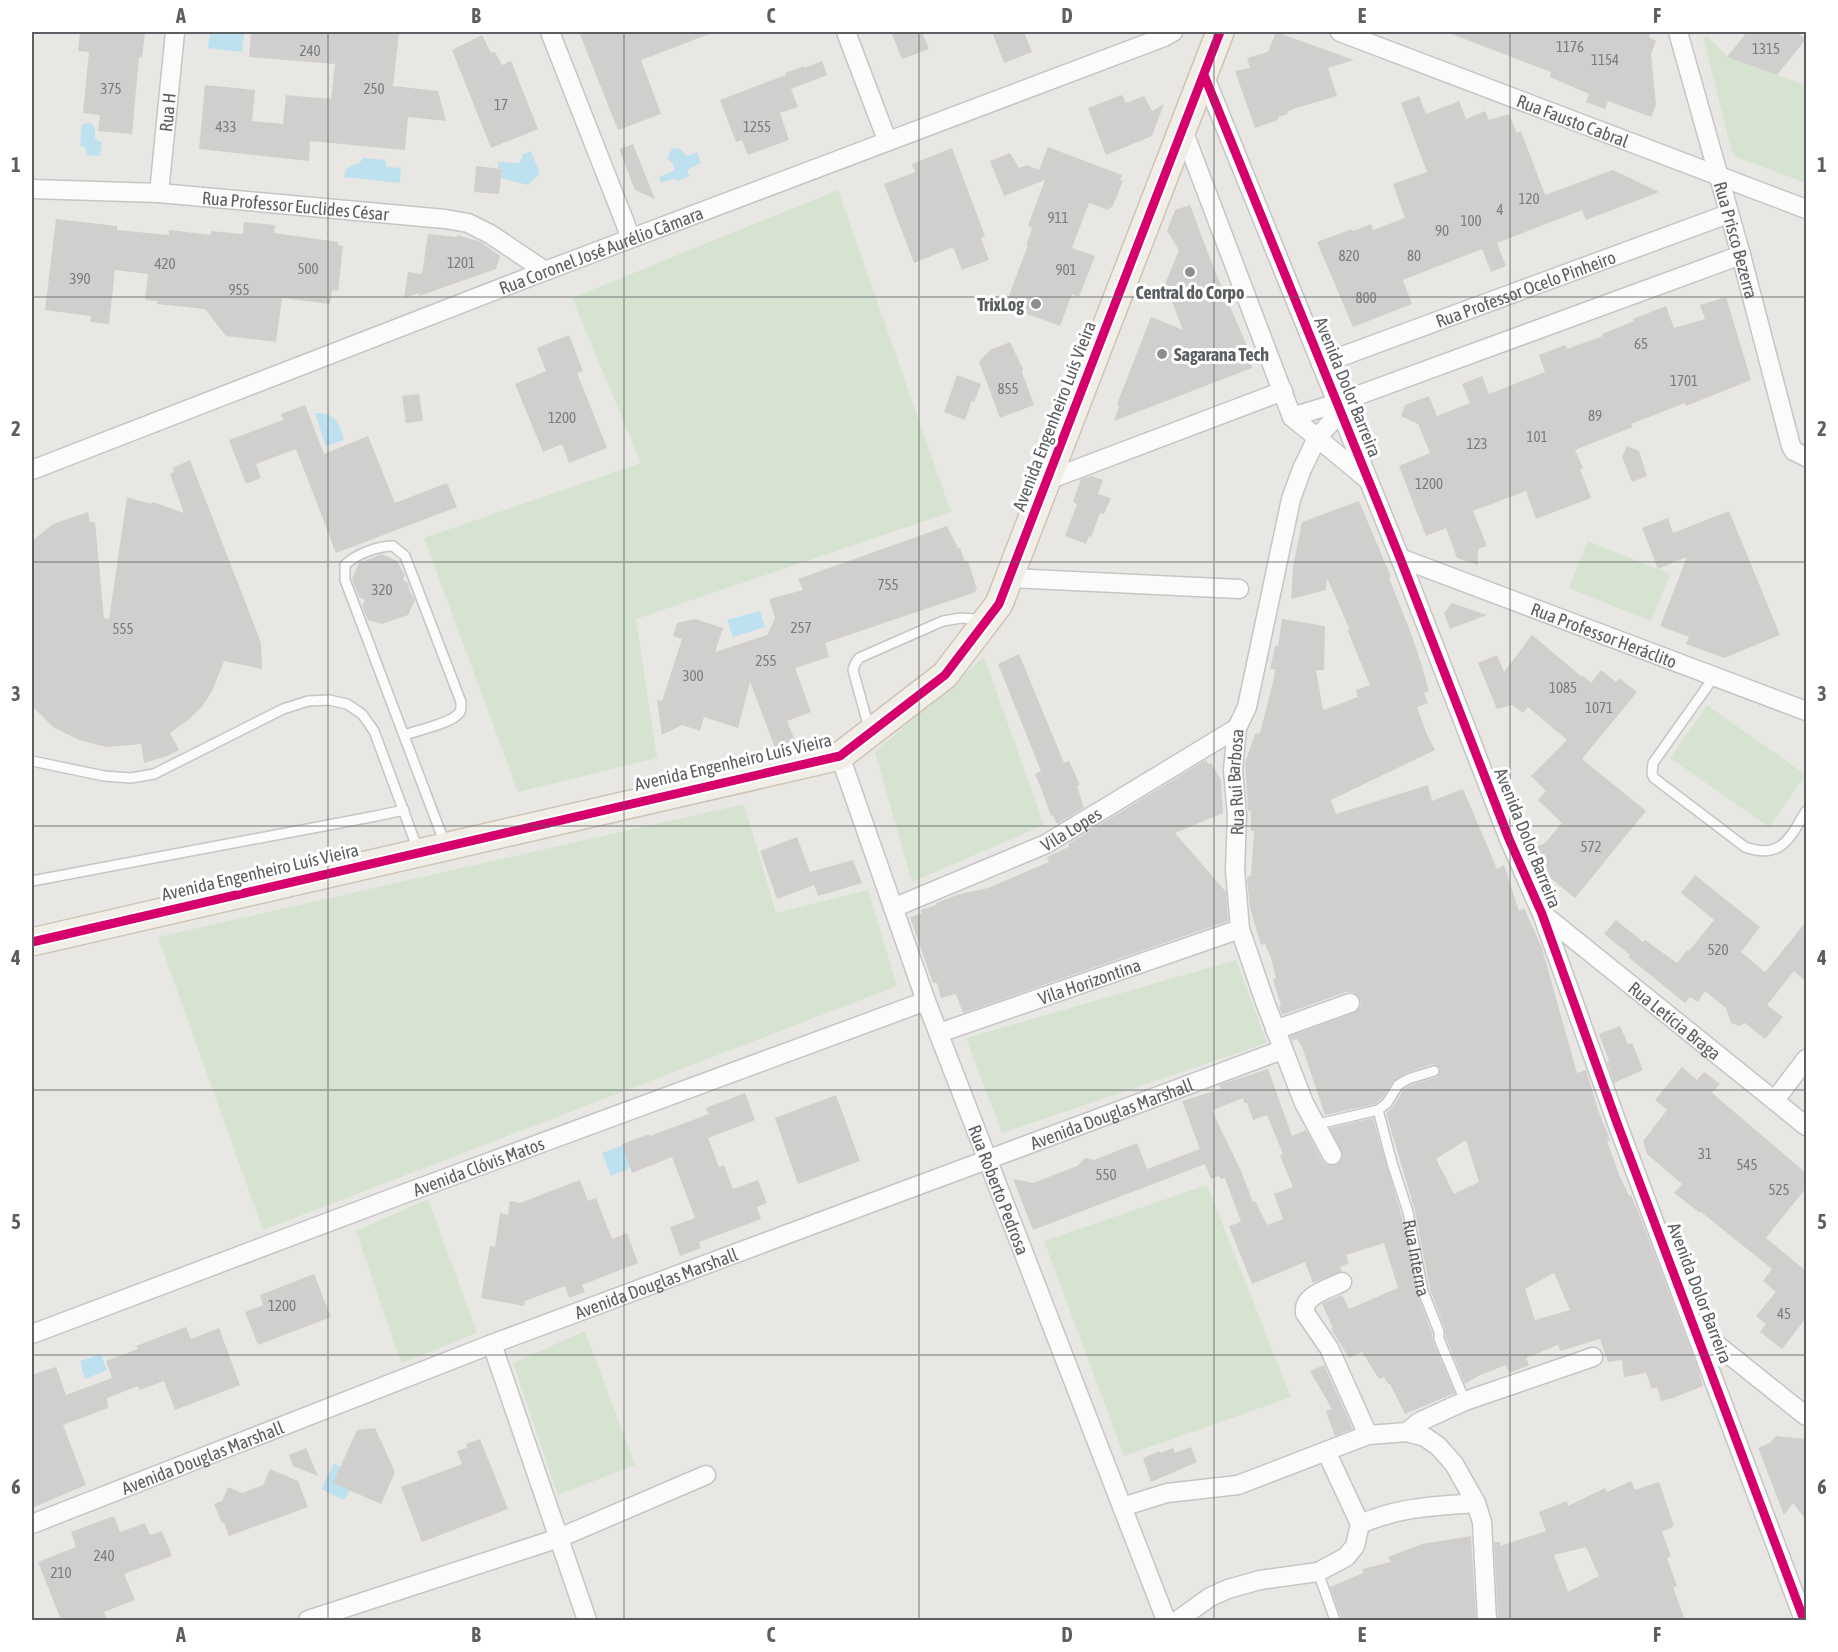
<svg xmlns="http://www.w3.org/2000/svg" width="1838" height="1652" viewBox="0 0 1838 1652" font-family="'Asap Condensed',sans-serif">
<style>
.green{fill:#d6e3d1}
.water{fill:#bde1ee}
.building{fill:#d1cfcd;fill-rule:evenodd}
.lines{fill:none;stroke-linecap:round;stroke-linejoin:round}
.service-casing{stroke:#c5c5c5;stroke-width:12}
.minor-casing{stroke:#c5c5c5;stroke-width:21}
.primary-casing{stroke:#cec3b5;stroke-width:30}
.service{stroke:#fcfbfb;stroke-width:9}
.minor{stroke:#fcfbfb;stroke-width:18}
.primary{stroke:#f1ede7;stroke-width:27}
.cycleway-casing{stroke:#fff;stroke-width:13}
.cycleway{stroke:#d6006c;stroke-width:9}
.grid{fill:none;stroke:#5b5f61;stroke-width:1.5;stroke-opacity:0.55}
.poi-dot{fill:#8d8f8f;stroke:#fff;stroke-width:2}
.labels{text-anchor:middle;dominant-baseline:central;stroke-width:6;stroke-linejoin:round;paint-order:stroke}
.number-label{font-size:15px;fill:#7a7c7d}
.street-label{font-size:18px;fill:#5b5f61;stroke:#fff}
.poi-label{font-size:18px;font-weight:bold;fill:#5b5f61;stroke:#fff}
.neatline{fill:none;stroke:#5b5f61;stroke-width:2}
.grid-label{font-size:20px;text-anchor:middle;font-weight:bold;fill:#5b5f61}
</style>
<rect width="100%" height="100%" fill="#e9e7e4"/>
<!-- green -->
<path class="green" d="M1707 36 1729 58 1806 85V183L1736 157 1732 153 1703 38Z
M838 190 951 512 636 619 657 758 518 792 424 538 641 463 572 298Z
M1588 541 1670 574 1651 621 1569 588Z
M984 657 1044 825 912 882 875 752Z
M1707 705 1806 775 1769 827 1670 758Z
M744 804 776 913 868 890 897 986 263 1230 158 937Z
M1236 960 1267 1043 1002 1133 966 1038Z
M1207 1185 1291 1397 1124 1456 1044 1241Z
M428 1199 477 1333 401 1363 356 1231Z
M585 1331 635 1465 558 1495 513 1363Z"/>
<!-- water -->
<path class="water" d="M210 32 244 34 242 52 208 48Z
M85 123H91L95 128V139L102 142 100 156 86 155V148L80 146 82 125Z
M679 148 687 156 697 152 701 163 687 170 690 176 676 181 675 178 661 183 659 177 675 170 673 164 667 158 672 149Z
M531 151 540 174 528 185 501 178 502 169 498 168V162L520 163 523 154Z
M363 158 385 160 387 167 401 168 400 183 344 177C345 168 350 164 359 164Z
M315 413C336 412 338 422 344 440L326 446Z
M760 611 765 627 733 637 727 620Z
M626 1144 631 1165 628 1169 611 1176 602 1153Z
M101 1354 107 1370 85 1379 80 1361Z
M334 1463 345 1470 352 1488 344 1500 321 1489Z"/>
<!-- building -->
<path class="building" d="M80 32H145L142 58 139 57 132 134 98 131 100 115 83 113 89 52 78 51Z
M251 32H399L393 86 438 91 446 121 408 117 405 150 310 141 309 161 199 149 205 85 255 90 252 121 283 124 286 95 331 99 335 64 249 57Z
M579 32H712V33L641 60 661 114 618 130Z
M891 32H922L929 49 902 59Z
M992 32H1024L1032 52 1004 63Z
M1276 32 1354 60 1328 68 1337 96 1293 109 1287 112 1288 114 1278 117V120L1255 128 1235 71 1250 68 1247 58 1268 52Z
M1446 32H1651L1649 37 1656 41 1651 54 1656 105 1651 117 1608 101 1605 109 1586 102 1589 94 1550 77 1551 72Z
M1747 32H1796L1806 39 1777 75 1727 57Z
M482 35 491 53 495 52 502 65 511 61 538 129 491 148 452 50Z
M822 61 827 75 791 89 798 107 780 113 789 140 748 155 742 140 736 142 720 100 786 75 785 73 804 66 805 68Z
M1122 95 1126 103 1144 96 1152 111 1164 104 1152 136 1106 155 1088 108Z
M1419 96 1426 114 1459 101 1466 119 1485 111 1489 120 1509 114 1517 133 1521 131 1545 195 1613 170 1659 192 1586 220 1582 210 1497 243 1506 266 1491 272 1482 249 1403 280 1412 304 1353 327 1317 242 1352 229 1353 231 1371 224 1373 230 1405 218 1393 184 1427 172 1401 103Z
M633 144 655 199 635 190 619 149Z
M1048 147 1122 175 1120 180 1123 181 1112 208 1109 207V210L1089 203 1072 248 1095 256 1079 297 1072 294 1060 326 1005 306 1028 245 1026 246 1032 228 1028 226 1045 180 1004 196 990 161 1010 153 1019 168 1027 165 1039 170Z
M952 148 985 236 981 238 989 260 962 270 954 249 951 248 914 263 884 184 915 172 912 164Z
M476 166 502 169 499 194 474 192Z
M1190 205 1214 269 1250 353 1252 368 1114 421 1119 406 1117 404 1151 317 1183 330 1165 284 1179 250 1167 231 1175 210Z
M56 219 117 226V230L169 235V230L211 235V231L243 234 244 222 275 225 274 233 339 242 338 245 343 246 338 291 332 290 330 304 282 298 276 342 226 336 205 309 157 304V301L145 300 148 274 115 270 109 324 90 322 91 316 45 310Z
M428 234 457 237V235L481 242 500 256 496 269 419 296V293L404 298 408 272 422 274Z
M1726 297 1751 380 1686 406 1685 403 1631 424 1633 427 1575 450 1583 468 1580 469 1591 498 1536 519 1526 491 1473 511 1487 546 1478 549V565L1457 558 1446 528 1426 536 1399 466 1430 453 1418 424 1401 416 1405 405 1429 396 1437 416 1470 403 1462 384 1482 376 1489 394 1545 372 1539 355 1565 345 1567 349 1603 336 1602 334 1634 321 1633 319 1666 306 1674 328 1705 319 1700 305Z
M569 335 583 371 577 373 607 448 569 463 562 444 543 452 515 384 546 371 537 348Z
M1010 342 1023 369 1022 372 1034 405 1000 418 979 362 990 350Z
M957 375 981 384 974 402 972 400 965 420 944 412Z
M419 394 423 421 406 423 402 396Z
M305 405 324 454 368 436 395 503 447 483 457 507 336 553 296 449 256 464 261 478 246 484 229 440 283 420 281 414Z
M1627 446 1639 451 1647 476 1632 482 1622 457Z
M190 460 257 632 261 644 262 669 224 661 212 691 202 707 188 720 170 733 179 750 167 756 144 763 141 744 106 747 79 740 53 727 32 706V541L53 524 88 512 90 522H95L104 618 109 619 127 497 151 504 153 502 184 513 170 474 174 472 173 468Z
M1092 476 1103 480 1098 494 1111 498 1104 514 1100 513 1091 537 1089 536 1086 544 1065 536 1077 504 1073 502 1081 479Z
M1359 501 1391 577 1389 578 1411 633 1421 663 1429 691 1424 693 1428 703 1417 707 1426 732 1435 750 1331 800 1336 814 1428 785 1432 801 1463 789 1497 869 1504 865 1519 911 1524 908 1542 948 1577 1073 1586 1070 1598 1110 1610 1140 1607 1141 1620 1177 1629 1196 1631 1195 1643 1224 1698 1369 1703 1386 1673 1398 1661 1401 1657 1387 1652 1389 1646 1373 1624 1377 1622 1360 1608 1362 1600 1339 1560 1351 1558 1345 1526 1358 1529 1365 1509 1373 1506 1365 1478 1376 1465 1384 1446 1338 1445 1330 1430 1289 1415 1211 1386 1113 1393 1107 1403 1090 1411 1085 1437 1077 1440 1073V1068L1433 1064 1406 1073 1393 1081 1382 1098 1375 1104 1325 1115 1302 1047 1297 1039 1292 1041 1290 1036 1354 1013 1361 1006 1360 999 1353 992H1346L1282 1015 1279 1006H1281L1273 979 1276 978 1271 958 1265 944 1261 945 1250 908 1247 878 1251 875 1254 831H1251V812L1248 810 1245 763 1255 734 1260 733 1274 678 1275 669H1270L1275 646H1278L1282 619 1325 626 1324 670H1316L1323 710 1358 697 1356 690 1370 685 1347 629 1350 630 1327 578 1326 590 1291 599 1293 567 1302 522ZM1466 1140 1479 1182 1454 1194 1436 1159ZM1554 1273 1570 1310 1535 1320 1525 1289Z
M1729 511 1780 635 1724 658 1686 644 1689 637 1660 626 1687 557 1658 569 1642 528 1668 518 1673 533Z
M947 526 958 548H960L965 562 968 561 977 589 975 590 976 592 825 643 829 657 795 668 811 712 787 721 797 745 779 752 776 750 750 682 738 728 704 717 700 731 682 725 662 735 657 700 662 701 682 639 673 636 677 623 695 619 723 628 715 652 767 635 775 618 769 599 803 590 798 579Z
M382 554 397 561 405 575 403 580 408 583 410 592 415 600 408 615 382 624 368 620 362 606 365 600 359 597 352 579 359 563Z
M1452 603 1487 615 1450 629 1444 613Z
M1532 635 1582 677 1583 676 1591 683 1601 670 1616 682 1619 678 1637 692 1582 759 1646 811 1575 898 1538 868 1531 849 1545 843 1562 823 1538 800 1546 791 1531 776 1567 740 1528 707 1523 713 1512 705 1497 709 1478 663 1497 655 1504 672Z
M1019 654 1064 763 1069 761 1080 785 1077 786 1084 808 1057 824 1053 815 1051 816 1042 791 1035 774 1041 771 998 664Z
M1206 760 1208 764 1211 763 1221 780 1223 813 1175 833 1226 892 1228 921 963 1013 956 994 941 998 937 983H933L910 917 922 913 921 910 936 905V903L960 894 988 888 1049 862 1047 857 1069 847 1068 844Z
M797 837 810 872 853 860 862 883 818 896 814 885 777 899 760 851Z
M1695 875 1760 927 1741 952 1765 972 1806 922V982L1794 971 1767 1005 1783 1017 1765 1039 1745 1023 1739 1026 1731 1023 1726 1008 1705 991 1698 1002 1690 997 1685 1003 1628 957 1630 955 1604 934 1616 920 1643 942 1645 940 1677 963 1687 950 1689 951 1714 920 1681 893Z
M1620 1026 1628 1044 1632 1043 1643 1070 1614 1083 1607 1062 1609 1061 1599 1034Z
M1682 1067 1697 1080 1704 1072 1720 1084 1712 1093 1806 1173V1188L1766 1238 1806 1271V1318L1782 1349 1760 1332 1766 1324 1756 1316 1776 1292 1763 1281 1772 1269 1701 1212 1700 1213 1674 1193 1682 1184 1647 1154 1643 1141 1667 1110 1655 1100Z
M1268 1069 1292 1136 1306 1130 1322 1160 1327 1165H1337L1343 1156 1330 1128 1373 1118 1401 1214 1417 1293 1432 1333 1433 1342 1455 1393 1405 1414 1390 1384H1388L1384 1377 1379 1379 1362 1352 1349 1358 1331 1329 1333 1328 1322 1304 1323 1303 1342 1295 1349 1309 1398 1288 1384 1243 1346 1255 1349 1263 1340 1267 1342 1271 1313 1283 1305 1262 1252 1284 1229 1226 1241 1222 1225 1178 1221 1179 1219 1176 1211 1179 1205 1164 1033 1230 1013 1179 1033 1183 1077 1166 1085 1158 1094 1160 1137 1143 1147 1169 1200 1149 1182 1101 1221 1089 1219 1085ZM1243 1098 1244 1103H1247L1253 1120 1267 1115 1283 1154 1280 1156 1293 1187 1274 1194 1283 1219 1267 1225 1255 1201 1253 1202 1241 1171 1213 1113V1110Z
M745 1093 755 1120 708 1138 719 1167 724 1165 733 1189 758 1180 767 1203 757 1207 761 1219 699 1242 701 1248 680 1256 670 1227 695 1218 672 1157 632 1173 622 1144 649 1134 650 1136 709 1114 706 1108Z
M836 1095 860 1161 798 1184 775 1118Z
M580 1180 588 1201 596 1198 612 1239 627 1233 638 1263 582 1285 585 1292 569 1298 565 1286 525 1301 524 1306 481 1298 490 1246 495 1247 500 1213 508 1215 510 1201 520 1203Z
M314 1274 331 1317 258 1345 245 1312 263 1305 260 1295Z
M186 1327 191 1339 219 1328 240 1385 175 1410 164 1381 140 1390 138 1386 107 1398 108 1408 63 1425 86 1485 32 1508V1375L56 1367 66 1395 112 1378 106 1361 138 1349 136 1346Z
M1324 1365 1353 1429 1335 1436 1326 1411 1332 1409 1310 1371Z
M375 1428 395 1472 381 1504 333 1483 357 1430Z
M1776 1436 1806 1439V1520L1793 1503 1784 1515 1762 1458 1758 1448 1770 1443Z
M480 1439 508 1509 422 1542 401 1487 462 1464 457 1451 467 1448 466 1444Z
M1191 1447 1197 1462 1151 1482 1143 1458 1160 1451 1161 1453 1173 1448 1175 1453Z
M306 1448 318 1476 293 1466 289 1455Z
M270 1469 298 1481 308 1507 229 1536 224 1523H222L214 1504 222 1501 228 1487 242 1493 263 1485Z
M1631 1481 1635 1490 1659 1482 1674 1526 1662 1532 1671 1556 1667 1558 1677 1586 1673 1587 1685 1620H1498L1494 1542H1500V1546L1546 1531 1539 1512 1567 1501 1568 1506 1605 1488 1607 1492ZM1586 1547 1599 1576 1568 1592 1554 1555Z
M114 1516 120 1532 145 1523 150 1535 162 1531 172 1556 124 1574 135 1600 104 1612 107 1620H61L38 1562 76 1547 71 1532Z
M1471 1536 1476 1620H1342L1330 1587 1363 1573 1362 1569 1391 1562 1388 1557 1422 1544Z"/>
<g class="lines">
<!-- service casing -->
<g class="service-casing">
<g id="service">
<path d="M1714 677 1653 763 1652 774 1654 778 1745 847C1781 860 1790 838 1806 811"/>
<path d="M869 728 853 670 855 664 859 658 943 621 961 618 974 619 981 624"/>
<path d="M405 735C418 730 448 724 457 715 462 712 461 707 461 702L405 556 393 546C378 546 356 554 345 565V580L445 844"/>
<path d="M32 761 104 776 131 778 154 774 283 709 308 701 329 700 347 704 362 714 374 731 418 850"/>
<path d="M32 881 376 816 404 810"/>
<path id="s1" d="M1378 1110 1392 1163 1408 1212 1423 1291 1439 1332V1339L1465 1401"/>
<path d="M1314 1125 1378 1110 1387 1103 1398 1085 1408 1079 1434 1071"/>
<path d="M1318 1572 1335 1620"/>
</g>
</g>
<!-- minor casing -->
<g class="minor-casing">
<g id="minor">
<path d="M550 32 631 238"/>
<path d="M846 32 887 140"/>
<path id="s2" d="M1340 32 1806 209"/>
<path id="s3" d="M1678 32 1741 255 1791 446 1794 451 1806 457"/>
<path d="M1204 75 1400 558 1509 839 1542 914 1617 1123 1804 1620"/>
<path d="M1183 130 1292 417 1367 479"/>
<path id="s4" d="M32 189 159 193 445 219 468 223 490 234 545 271"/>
<path id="s5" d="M159 193 175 32"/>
<path id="s6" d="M1321 364 1728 214"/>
<path d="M1292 417 1337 403 1741 255"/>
<path id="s7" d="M32 470 545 271 1164 37 1173 32"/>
<path d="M1048 480 1283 391"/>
<path id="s8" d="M1400 558 1806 711"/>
<path d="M1010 578 1239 589"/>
<path id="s9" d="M840 756 926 1001 1166 1620"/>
<path id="s10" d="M893 908 1046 844 1237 728"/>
<path id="s11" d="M1544 915 1806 1126"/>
<path d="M1275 1030 1350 1003"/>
<path id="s12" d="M939 1033 1240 929"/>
<path d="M1775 1100 1806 1059"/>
<path id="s13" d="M1332 1155 1304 1103 1265 1002 1240 929 1235 870 1237 815 1233 770 1237 728 1247 707 1291 499 1302 469 1317 438 1340 412"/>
<path d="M1342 1282C1329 1289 1302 1295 1305 1313L1329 1348 1368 1435"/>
<path d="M1696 1328 1806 1416"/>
<path id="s14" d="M32 1334 395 1197 926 1001"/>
<path d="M492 1344 587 1620"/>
<path d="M1407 1432 1419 1422 1465 1401 1593 1357"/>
<path d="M1122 1507 1167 1493 1238 1485 1368 1435 1407 1432 1425 1437 1438 1446 1454 1464 1476 1503 1482 1522 1487 1620"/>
<path id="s15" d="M32 1524 492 1344 1282 1050"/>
<path d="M1360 1524C1400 1507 1434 1506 1476 1503"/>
<path d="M308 1620 559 1538 706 1475"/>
<path d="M1178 1620 1210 1597 1228 1589 1260 1580 1318 1572 1346 1557 1355 1546 1360 1524 1326 1451"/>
</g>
</g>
<!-- primary casing -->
<g class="primary-casing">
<path id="primary" d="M32 942 840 756 945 675 999 604 1220 32"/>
</g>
<!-- service -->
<use href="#service" class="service"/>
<!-- minor -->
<use href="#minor" class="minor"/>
<!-- primary -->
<use href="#primary" class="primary"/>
<!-- cycleway casing -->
<g class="cycleway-casing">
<path id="cycleway" d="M1204 75 1400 558 1509 839 1542 914 1617 1123 1804 1620
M32 942 840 756 945 675 999 604 1220 32"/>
</g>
<!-- cycleway -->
<use href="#cycleway" class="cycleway"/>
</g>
<!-- grid -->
<path class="grid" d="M328 32V1620M624 32V1620M919 32V1620M1214 32V1620M1510 32V1620M32 297H1806M32 562H1806M32 826H1806M32 1090H1806M32 1355H1806"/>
<!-- markers -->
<g class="poi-dot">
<circle cx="1190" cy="272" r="6"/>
<circle cx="1036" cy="304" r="6"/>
<circle cx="1162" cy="354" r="6"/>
</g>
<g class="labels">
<!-- number labels -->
<g class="number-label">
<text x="1570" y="46">1176</text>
<text x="1766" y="48">1315</text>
<text x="310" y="50">240</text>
<text x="1605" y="59">1154</text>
<text x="111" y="88">375</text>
<text x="374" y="88">250</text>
<text x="501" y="104">17</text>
<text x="226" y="126">433</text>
<text x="757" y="126">1255</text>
<text x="1529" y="198">120</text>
<text x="1500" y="209">4</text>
<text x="1058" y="217">911</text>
<text x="1471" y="220">100</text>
<text x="1442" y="230">90</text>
<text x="1349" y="255">820</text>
<text x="1414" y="255">80</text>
<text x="461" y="262">1201</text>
<text x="165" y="263">420</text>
<text x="308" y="268">500</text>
<text x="1066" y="269">901</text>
<text x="80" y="278">390</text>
<text x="239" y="289">955</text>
<text x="1366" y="297">800</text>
<text x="1641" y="343">65</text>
<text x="1684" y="380">1701</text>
<text x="1008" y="388">855</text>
<text x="1595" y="415">89</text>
<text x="562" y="417">1200</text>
<text x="1537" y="436">101</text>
<text x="1477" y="443">123</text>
<text x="1429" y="483">1200</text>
<text x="888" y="584">755</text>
<text x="382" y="589">320</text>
<text x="801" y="627">257</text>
<text x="123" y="628">555</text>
<text x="766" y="660">255</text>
<text x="693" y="675">300</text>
<text x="1563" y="687">1085</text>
<text x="1599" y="707">1071</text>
<text x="1591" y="846">572</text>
<text x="1718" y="949">520</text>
<text x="1705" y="1153">31</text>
<text x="1747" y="1164">545</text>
<text x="1106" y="1174">550</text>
<text x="1779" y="1189">525</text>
<text x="282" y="1305">1200</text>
<text x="1784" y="1313">45</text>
<text x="104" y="1555">240</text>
<text x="61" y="1572">210</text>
</g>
<!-- street labels -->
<g class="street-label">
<text stroke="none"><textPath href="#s5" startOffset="81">Rua H</textPath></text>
<text stroke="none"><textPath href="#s2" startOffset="249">Rua Fausto Cabral</textPath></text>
<text stroke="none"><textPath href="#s4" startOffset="264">Rua Professor Euclides César</textPath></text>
<text stroke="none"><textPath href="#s3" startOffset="216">Rua Prisco Bezerra</textPath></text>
<text stroke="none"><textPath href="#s7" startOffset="610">Rua Coronel José Aurélio Câmara</textPath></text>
<text stroke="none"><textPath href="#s6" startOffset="218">Rua Professor Ocelo Pinheiro</textPath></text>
<text transform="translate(1348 387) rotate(68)">Avenida Dolor Barreira</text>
<text transform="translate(1054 416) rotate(-69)">Avenida Engenheiro Luís Vieira</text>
<text stroke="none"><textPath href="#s8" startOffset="218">Rua Professor Heráclito</textPath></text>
<text transform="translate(733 762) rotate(-13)">Avenida Engenheiro Luís Vieira</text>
<text stroke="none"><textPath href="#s13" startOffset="392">Rua Ruí Barbosa</textPath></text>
<text stroke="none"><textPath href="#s10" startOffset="195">Vila Lopes</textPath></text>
<text transform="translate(1528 838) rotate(68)">Avenida Dolor Barreira</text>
<text transform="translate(260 872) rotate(-13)">Avenida Engenheiro Luís Vieira</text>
<text stroke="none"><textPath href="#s12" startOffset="159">Vila Horizontina</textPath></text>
<text stroke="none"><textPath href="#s11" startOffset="168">Rua Letícia Braga</textPath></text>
<text stroke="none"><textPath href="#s15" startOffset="1155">Avenida Douglas Marshall</textPath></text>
<text stroke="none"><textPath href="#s14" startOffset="477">Avenida Clóvis Matos</textPath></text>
<text stroke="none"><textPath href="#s9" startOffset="462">Rua Roberto Pedrosa</textPath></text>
<text stroke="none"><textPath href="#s1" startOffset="153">Rua Interna</textPath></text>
<text stroke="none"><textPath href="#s15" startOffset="669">Avenida Douglas Marshall</textPath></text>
<text transform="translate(1700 1293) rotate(69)">Avenida Dolor Barreira</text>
<text stroke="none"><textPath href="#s15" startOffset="183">Avenida Douglas Marshall</textPath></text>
</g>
<!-- poi labels -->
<g class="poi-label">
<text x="1190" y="292">Central do Corpo</text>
<text x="1024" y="304" text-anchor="end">TrixLog</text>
<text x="1174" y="354" text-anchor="start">Sagarana Tech</text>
</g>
</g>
<!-- border -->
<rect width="1838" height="1652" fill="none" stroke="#ffffff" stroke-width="66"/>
<rect x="33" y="33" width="1772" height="1586" class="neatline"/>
<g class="grid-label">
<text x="181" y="23">A</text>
<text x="476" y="23">B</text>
<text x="771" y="23">C</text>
<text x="1067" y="23">D</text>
<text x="1362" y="23">E</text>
<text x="1657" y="23">F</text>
<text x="16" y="172">1</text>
<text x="1822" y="172">1</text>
<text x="16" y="436">2</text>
<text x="1822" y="436">2</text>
<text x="16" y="701">3</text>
<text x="1822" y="701">3</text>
<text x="16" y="965">4</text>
<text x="1822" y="965">4</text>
<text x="16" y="1229">5</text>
<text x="1822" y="1229">5</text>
<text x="16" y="1494">6</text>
<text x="1822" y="1494">6</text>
<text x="181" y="1642">A</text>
<text x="476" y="1642">B</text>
<text x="771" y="1642">C</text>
<text x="1067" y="1642">D</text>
<text x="1362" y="1642">E</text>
<text x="1657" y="1642">F</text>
</g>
</svg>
